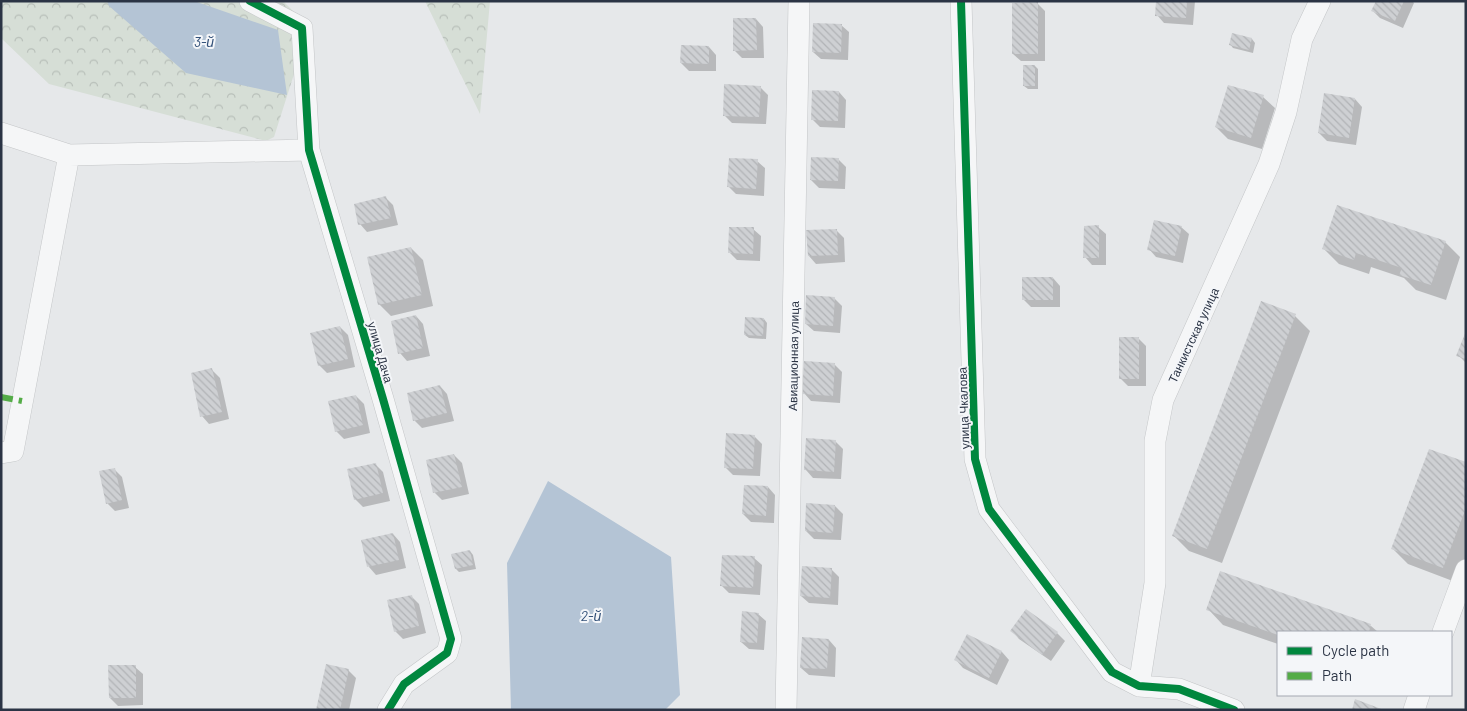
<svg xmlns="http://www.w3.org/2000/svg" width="1467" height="711" viewBox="0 0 1467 711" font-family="Barlow,sans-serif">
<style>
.forest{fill:url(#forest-crowns)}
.water{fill:#b4c4d5}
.shadow{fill:#0003}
.building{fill:url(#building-back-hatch)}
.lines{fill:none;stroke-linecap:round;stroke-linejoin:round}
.street-casing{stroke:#c4c6c8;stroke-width:22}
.street{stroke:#f5f6f7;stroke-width:21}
.quiet{stroke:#54ac47;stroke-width:6;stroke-dasharray:12 6;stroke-linecap:butt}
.cycleway-casing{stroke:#f4f6f9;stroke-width:11}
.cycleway{stroke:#00873e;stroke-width:8}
.labels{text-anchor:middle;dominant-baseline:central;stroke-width:4;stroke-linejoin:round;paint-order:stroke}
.street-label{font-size:12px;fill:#2b3445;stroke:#f4f6f9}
.water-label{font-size:14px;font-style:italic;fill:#34527a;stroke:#f4f6f9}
</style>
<defs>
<pattern id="forest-crowns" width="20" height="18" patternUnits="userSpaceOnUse" patternTransform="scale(1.25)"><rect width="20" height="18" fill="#d6ded6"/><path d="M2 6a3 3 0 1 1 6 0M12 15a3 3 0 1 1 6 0" fill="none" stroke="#b8bfb9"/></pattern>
<pattern id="building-back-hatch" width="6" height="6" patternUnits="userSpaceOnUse" patternTransform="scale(1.25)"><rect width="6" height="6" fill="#ced0d3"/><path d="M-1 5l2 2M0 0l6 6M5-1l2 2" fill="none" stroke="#b1b3b6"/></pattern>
</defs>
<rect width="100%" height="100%" fill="#e6e8ea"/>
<!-- forest -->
<path class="forest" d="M1 1H283L309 27 274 137 266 141 49 84 1 38Z
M425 1H490L480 114Z"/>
<!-- water -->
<path class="water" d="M107 1H194L278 30 287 95 186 73 109 6Z
M548 481 671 557 680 695 665 710H511L507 563Z"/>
<!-- shadow -->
<path class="shadow" d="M1158 1H1195L1193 25 1164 23 1157 15Z
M1377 1H1412L1414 3 1403 28 1380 18 1373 11Z
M1038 4 1045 11V61H1021L1013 54Z
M756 19 763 27 764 58H742L734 50Z
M841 25 849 32 848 60 821 59 813 52Z
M1233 34 1252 39 1255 43 1253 53 1233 48 1230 44Z
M709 47 716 55V71H689L681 63Z
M1035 66 1038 69V89H1028L1024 86Z
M760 87 768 95 766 124 732 123 724 115Z
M839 92 846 100 845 128 820 127 812 119Z
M1263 97 1275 108 1262 149 1228 139 1216 127Z
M1355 99 1362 107 1356 145 1327 141 1319 133Z
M838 159 846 167 845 189 819 188 811 180Z
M757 161 765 168 764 196 736 194 729 187Z
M386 198 393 205 398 225 367 232 360 224Z
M1098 227 1106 234V265H1092L1085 257Z
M1181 227 1189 234 1183 263 1156 257 1149 249Z
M753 229 761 236 760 261 737 260 729 252Z
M836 230 844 238 845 262 816 264 809 256Z
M1445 242 1460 257 1446 300 1416 290 1404 278 1371 267 1369 274 1339 264 1324 249Z
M411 248 423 260 433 306 391 316 379 304Z
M1053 278 1060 286V307H1031L1023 299Z
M834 298 842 306 840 333 814 331 806 324Z
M416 316 423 324 430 356 407 361 400 353Z
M1295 316 1310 331 1222 563 1189 551 1174 536Z
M764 319 767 323 766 339 749 338 745 335Z
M340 327 348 335 355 367 327 373 319 365Z
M1466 335V363L1458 355Z
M1138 338 1146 346V386H1128L1120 378Z
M834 364 842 372 840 403 811 401 804 393Z
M212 370 220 378 229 419 209 424 202 416Z
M440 386 447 394 454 421 422 428 414 420Z
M356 396 364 404 370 433 344 439 336 431Z
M754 436 762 444 760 476 733 475 725 467Z
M835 441 843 449 841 479 813 478 806 470Z
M454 455 462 463 469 494 442 500 434 492Z
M375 464 383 472 390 501 363 507 355 499Z
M1466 464V563L1458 583 1408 564 1393 549Z
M114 469 122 477 129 508 115 511 107 503Z
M768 487 775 495 774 523 751 522 743 514Z
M835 506 843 514 841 540 814 539 806 531Z
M393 534 400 542 406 568 376 575 369 567 363 541Z
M470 551 473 555 476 569 459 572 456 569Z
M754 558 762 565 760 595 729 593 722 586Z
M831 569 839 577 838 605 809 603 801 596Z
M1221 573 1371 626 1378 632H1278V644L1223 625 1208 609Z
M411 596 419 604 426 633 403 639 395 631Z
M1026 611 1057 633 1065 641 1051 661 1019 639 1012 631Z
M758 614 766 621 764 650 749 649 741 642Z
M968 636 1002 652 1009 660 997 685 963 668 956 660Z
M829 640 836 648 835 677 809 675 801 668Z
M135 667 143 674V705L118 706 110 698Z
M348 670 356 678 349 710H318Z"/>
<!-- building -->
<path class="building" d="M1156 1H1187L1186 18 1155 16Z
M1376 1H1404L1395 21 1371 11Z
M1038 2V54H1012V3Z
M733 18H756L757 50 733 51Z
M813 23 842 24 841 53 812 52Z
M1232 33 1252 38 1249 50 1229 45Z
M681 45 709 46V64L680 63Z
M1023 65H1035V86H1023Z
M724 84 761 86 759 117 723 116Z
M1228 85 1264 95 1251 138 1215 127Z
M812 90 839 91 838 121 811 120Z
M1324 93 1355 98 1349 138 1318 133Z
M811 157 839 158 838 181 810 180Z
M729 158 758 159 756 189 727 187Z
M386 196 391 218 358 225 354 204Z
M1337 205 1446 241 1431 285 1399 275 1402 268 1356 253 1354 260 1322 249Z
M1154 220 1182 226 1175 256 1147 250Z
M1099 225V258H1083L1084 226Z
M729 227H754L753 254 728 253Z
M837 229 838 255 808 256 806 230Z
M411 247 422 295 378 305 367 257Z
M1022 277H1053V300H1022Z
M806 295 835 297 833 326 805 324Z
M1261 301 1296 314 1207 549 1172 536Z
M416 315 423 348 398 354 391 321Z
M745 317 764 318 763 336 744 335Z
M340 326 348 359 318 366 310 333Z
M1466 331V359L1456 356Z
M1119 337H1139V379H1119Z
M804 361 835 363 833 396 802 394Z
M212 368 222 412 200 417 191 373Z
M440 385 447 413 413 421 407 393Z
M356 395 363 425 335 432 328 401Z
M726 433 755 435 753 469 724 468Z
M806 438 836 440 834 472 804 470Z
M1429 449 1466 462V508L1443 568 1391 549Z
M454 454 462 487 433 493 426 460Z
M376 463 383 493 354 500 347 469Z
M115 468 122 500 106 504 99 471Z
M744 485 768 486 766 516 742 514Z
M806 503 835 505 833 533 805 531Z
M393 533 399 560 367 567 361 540Z
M470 550 473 565 455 569 451 554Z
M722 555 755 556 753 588 720 586Z
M802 566 832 568 830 598 800 596Z
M1220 571 1371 624 1369 632H1278V635L1206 610Z
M412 595 419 626 394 632 387 600Z
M1026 609 1058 632 1042 655 1010 631Z
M742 611 759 613 757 643 740 642Z
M967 634 1002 651 989 678 954 660Z
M802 637 829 639 827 669 800 668Z
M326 664 349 669 340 710H316Z
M108 665H136V698H109Z
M1355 699 1384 710H1352Z"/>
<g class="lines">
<!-- street casing -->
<g class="street-casing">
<path id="street" d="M250 1 302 28 309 150 383 399 451 639 447 653 404 684 388 710
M961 1 975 459 989 509 1112 672 1139 686 1179 689 1234 710
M1 133 69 155 309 150
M1 453 13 451 69 155
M1443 632 1466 570
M1139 686 1155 583V441L1163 400 1269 164 1286 112 1302 39 1320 1
M786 710 799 1
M1414 710 1419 695"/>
</g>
<!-- street -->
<use href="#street" class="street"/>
<!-- quiet -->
<path class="quiet" d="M1 397 22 401"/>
<!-- cycleway casing -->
<g class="cycleway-casing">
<path id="cycleway" d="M250 1 302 28 309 150 383 399 451 639 447 653 404 684 388 710
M961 1 975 459 989 509 1112 672 1139 686 1179 689 1234 710"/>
</g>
<!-- cycleway -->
<use href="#cycleway" class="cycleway"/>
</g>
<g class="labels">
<!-- street labels -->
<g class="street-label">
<text transform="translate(1193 335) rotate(-65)">Танкистская улица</text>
<text transform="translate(381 352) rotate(74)">улица Дача</text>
<text transform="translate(793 356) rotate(-89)">Авиационная улица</text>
<text transform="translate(963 408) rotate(-92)">улица Чкалова</text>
</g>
<!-- water labels -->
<g class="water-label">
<text x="204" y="41">3-й</text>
<text x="591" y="615">2-й</text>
</g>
</g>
<!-- border -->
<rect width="1467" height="711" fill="none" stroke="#2b3445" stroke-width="5"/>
<!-- legend -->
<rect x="1277" y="631" width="175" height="65" fill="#f4f6f9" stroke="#a4a8b1"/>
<rect x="1287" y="647" width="25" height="8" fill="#00873e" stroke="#a4a8b1"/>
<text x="1322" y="656" font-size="15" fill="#2b3445">Cycle path</text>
<rect x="1287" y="672" width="25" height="8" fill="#54ac47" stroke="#a4a8b1"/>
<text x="1322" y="681" font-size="15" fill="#2b3445">Path</text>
</svg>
